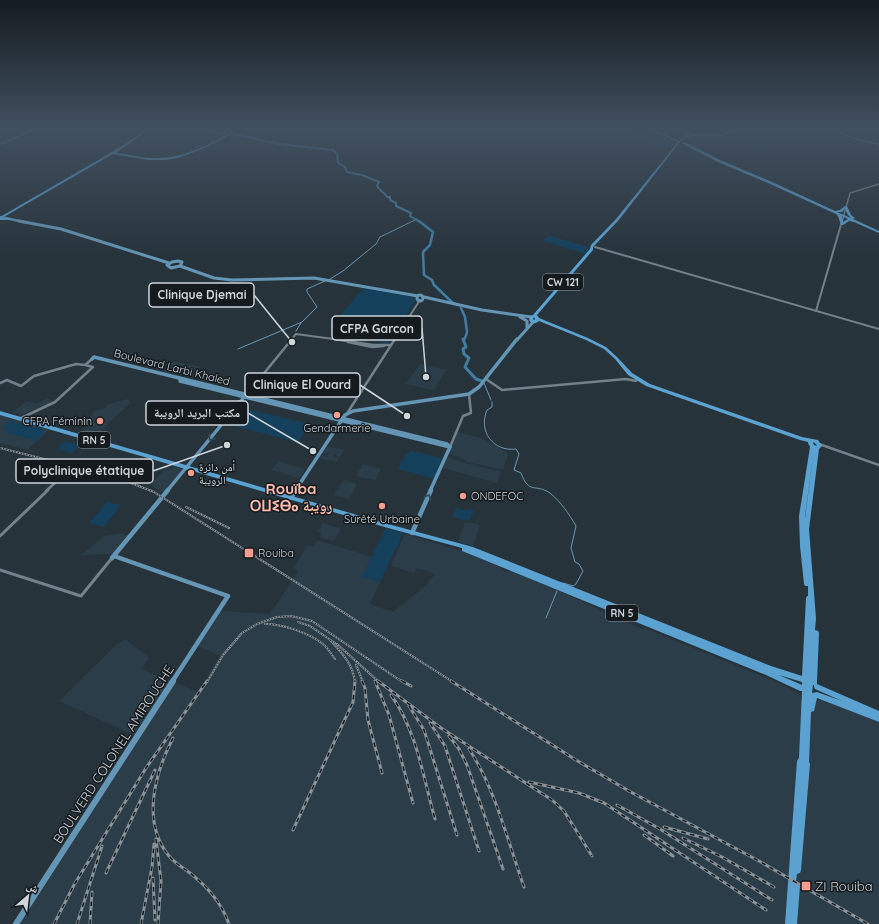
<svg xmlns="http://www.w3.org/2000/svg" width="879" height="924" viewBox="0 0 879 924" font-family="Quicksand,'Noto Naskh Arabic','Noto Sans Tifinagh',sans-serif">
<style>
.built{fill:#2b3d49}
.green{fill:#14405b}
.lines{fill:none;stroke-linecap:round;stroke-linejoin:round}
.stream{stroke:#6c96b2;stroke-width:1}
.river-far2{stroke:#427ca1;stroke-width:2}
.river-far1{stroke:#427ca1;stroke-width:2.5}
.river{stroke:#427ca1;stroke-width:3}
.highway-tunnel{stroke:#404b53;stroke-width:3;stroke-dasharray:3 1.5;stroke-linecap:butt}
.minor-far3{stroke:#73818b;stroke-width:1.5}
.minor-far2{stroke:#73818b;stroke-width:2}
.minor-far1{stroke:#73818b;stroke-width:2.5}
.minor{stroke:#73818b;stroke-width:3}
.major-far4{stroke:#6595b5;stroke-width:2.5}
.major-far3{stroke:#6595b5;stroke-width:3}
.major-far2{stroke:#6595b5;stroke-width:3.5}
.major-far1{stroke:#6595b5;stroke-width:4.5}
.major{stroke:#6595b5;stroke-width:6}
.highway{fill:#5ba2d1;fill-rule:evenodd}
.rail-far1-casing{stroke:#8a939a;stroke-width:2}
.rail-casing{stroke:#8a939a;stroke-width:3}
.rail-far1{stroke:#141a1d;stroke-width:1;stroke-dasharray:1.5;stroke-linecap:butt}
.rail{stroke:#141a1d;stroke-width:1.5;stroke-dasharray:4.5;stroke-linecap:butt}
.oneway{stroke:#344b5a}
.poi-dot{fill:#f59d8f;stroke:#141a1d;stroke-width:1.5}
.labels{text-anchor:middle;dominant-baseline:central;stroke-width:3;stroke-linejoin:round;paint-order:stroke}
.shield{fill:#141a1d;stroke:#969ca1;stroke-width:1}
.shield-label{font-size:10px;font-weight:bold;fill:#cdd4da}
.street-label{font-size:11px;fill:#cdd4da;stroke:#141a1d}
.poi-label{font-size:11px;fill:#cdd4da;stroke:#141a1d;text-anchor:start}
.near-street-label{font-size:13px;fill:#cdd4da;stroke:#141a1d}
.near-poi-label{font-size:13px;fill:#cdd4da;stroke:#141a1d;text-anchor:start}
.district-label{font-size:15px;font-weight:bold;fill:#febbb0;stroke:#141a1d}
.leader{fill:none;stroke:#cdd4da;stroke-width:1.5}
.callout-dot{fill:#cdd4da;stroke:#141a1d;stroke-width:1.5}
.callout{fill:#141a1d;stroke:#cdd4da;stroke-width:1.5}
.callout-label{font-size:12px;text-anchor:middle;font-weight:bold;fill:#cdd4da}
</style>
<rect width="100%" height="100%" fill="#27333b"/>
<!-- built -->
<path class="built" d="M174 361 181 363 201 367 185 375 179 374 178 375 163 372Z
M420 364 446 370 434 390 406 384Z
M47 398 53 402 21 415 13 412 27 401 37 404Z
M128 399 130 403 97 435 83 431 94 411 106 408V405Z
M0 415 49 430 27 450 0 443Z
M457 432 481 438 508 453 503 470 467 462 461 458 448 454Z
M327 446 344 450 340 457 336 456 337 453 333 456 339 458 337 462 320 458 321 455 327 457 329 453H322Z
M448 457 465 463 501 472 497 483 443 468Z
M278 461 294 466 292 470 295 466 305 469 299 478 272 470Z
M363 464 381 469 375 480 356 476Z
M174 466 184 469 165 493 159 491 151 485 166 467 172 469Z
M343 480 357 484 349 499 334 495Z
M465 522 480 525 473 546 458 542Z
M322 523 341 529 335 540 333 541 320 537 321 533 318 532Z
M122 533 128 536 113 554 81 555 104 536Z
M405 534 464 552 502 568V570L506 572 510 571 568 595 642 629 644 628 784 685 800 695 801 700 813 705 817 701 824 699 845 706 879 723V924H18L138 737 59 701 114 647 125 639 149 658 141 669 198 692 220 656 198 646 221 611 270 614 298 571 294 568 307 545 313 547 317 540 372 557 363 577 380 582 370 604 393 612 425 586 435 574 417 568 414 573 391 566Z"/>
<!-- green -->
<path class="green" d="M646 128 677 143 672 150 624 133 634 130 640 132Z
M548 235 591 248 586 254 543 241Z
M364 288 413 297 416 300 388 344 329 328Z
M238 407 310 424 298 442 225 424Z
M12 420 16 421 13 425 22 423 42 429 44 431V434L36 439 38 440 36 441 7 432 10 427 7 430 2 428Z
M65 441 80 445 72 453 57 449Z
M412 451 442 458 434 479 398 469 406 454Z
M107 502 121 505 104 527 89 523Z
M456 508 467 511 468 509 474 511 470 520 465 519 464 520 453 517Z
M386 528 403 533 380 582 362 577Z"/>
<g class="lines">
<!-- stream -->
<path class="stream" d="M330 279 343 271 376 244 380 237 417 219
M296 331 301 323
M238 349 302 322 317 307 307 292V289L325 281
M484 383 491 400
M492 402V407L487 410C478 431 493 452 516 449L519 454 514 470 521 473C529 495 535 483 550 493 561 502 569 514 576 526L571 548 575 562 579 564 583 571 576 584 573 586 563 583
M546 618 557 591"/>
<!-- river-far2 -->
<path class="river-far2" d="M182 128 238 135 280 144 333 150 337 154 338 163 345 167 347 172 362 175 379 182 377 186C379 191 385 192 387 197H390V200L396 203V206L411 213 410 216 420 222
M0 144 38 128"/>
<!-- river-far1 -->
<path class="river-far1" d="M419 221 433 232 430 245 423 252 424 275 432 280 434 285 453 303
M461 308 465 317 467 332
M464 340 467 333"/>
<!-- river -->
<path class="river" d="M463 339 466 347 463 349 464 354 469 358 465 367 476 379 482 381"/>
<!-- highway-tunnel -->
<path class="highway-tunnel" d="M679 140 685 143"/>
<!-- minor-far3 -->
<path class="minor-far3" d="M773 128H776
M828 128 859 140 879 144
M694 135H722L735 131 764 130 767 128
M686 137 694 135 689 133
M842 222 850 193 879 184"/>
<!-- minor-far2 -->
<path class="minor-far2" d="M595 247 879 329
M816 311 842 221
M296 334 341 340
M291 340 296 334
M394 340 420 300"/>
<!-- minor-far1 -->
<path class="minor-far1" d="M334 339 373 345H390
M348 342 372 347 384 346
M486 379 502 390 626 379 636 381
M0 383 7 380 21 386 34 376 76 364 85 365 92 359
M247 394 292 339
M346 415 395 339
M19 419 55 402 93 367 85 365
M819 444 879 465
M450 447 463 416 471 413 469 394
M46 491 57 481"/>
<!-- minor -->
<path class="minor" d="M0 536 48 490
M0 570 81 596 112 558"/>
<!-- major-far4 -->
<path class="major-far4" d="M1 217 24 222"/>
<!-- major-far3 -->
<path class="major-far3" d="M19 221 61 229 169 263
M178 261 182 262 180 266 171 268 167 265 172 262Z
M180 266 214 278 232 280 314 278 418 296
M417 298a3 3 0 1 1 6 0a3 3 0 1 1-6 0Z
M424 297 482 310 531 317
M520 317 527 321V327
M517 340 534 321"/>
<!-- major-far2 -->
<path class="major-far2" d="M92 359 94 357 447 444 450 447
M180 381 450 447
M167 491 245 396
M295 491 345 415 353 411 469 394 479 387 517 339
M430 491 450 447"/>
<!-- major-far1 -->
<path class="major-far1" d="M291 498 296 490
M412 533 431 490
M114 556 228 596 172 682
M112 558 168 490"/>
<!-- major -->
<path class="major" d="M16 924 173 681"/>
<!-- highway -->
<path class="highway" d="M149 128H151L116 153C127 154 138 157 149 158 184 160 210 144 239 128H241L221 140 200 150 178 158 166 160H149L113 154 2 218H10L12 219 11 220H0V217L112 152Z
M647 128H649L679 141 691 128H693L680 142 618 221 593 247V250L537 315 539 318 588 338 606 347 617 357 632 373 650 384 802 437 818 440 822 446 819 449 809 529 816 618 815 630 818 631 819 633 817 682V684L879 711V722L817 698 814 711 811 712 809 762 810 764 801 870 800 873 797 874 796 882 799 883 800 886 797 924H785L797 761 799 758 802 691H800L766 675 462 551V548L388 528 0 415V411L388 524 473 547 771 666 802 676 806 598 807 596H808V586H805L804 584 800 546 799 516 810 447 808 443V442L800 440 646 386 628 375 615 359 604 349 586 340 539 321C536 324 531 324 529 320L530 316 533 315 590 249 591 245 616 219 678 142ZM534 317 535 319 534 321 533 319ZM813 442 815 443 817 446 814 445ZM814 449 805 518V516ZM779 675 802 682V685ZM813 685H814V687L815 689 842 701 817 692 812 693Z
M684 142 720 160 770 181 835 211 840 210 845 206H847L851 215 855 218 853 219 879 231V233L854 222 849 221 843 225H841L838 216 836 214 768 183 718 162 683 144V143ZM845 209 848 215 851 218 837 212H842ZM842 216 848 219 843 222Z"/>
<!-- rail-far1 casing -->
<g class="rail-far1-casing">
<path id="rail-far1" d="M0 448 116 477 154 492 453 682
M186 507 229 528
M298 622 310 626 335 643
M265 624C283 624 309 633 323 644 328 648 331 654 335 659
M330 640C342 653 353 664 355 682
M337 644 379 682
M356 665 363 682
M398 679 404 682
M207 682 223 655 242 633 257 624 277 617 291 616 312 621 401 681"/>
</g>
<!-- rail casing -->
<g class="rail-casing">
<path id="rail" d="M362 681 365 688 368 720 382 773
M375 681 389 715 413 803
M378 681 441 728 552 800 564 811 592 856
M402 681 411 686
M451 681 576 760 629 791 759 861 868 924
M391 695C417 731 423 777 435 819
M409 706 424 730 457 835
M430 723 445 746 479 851
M449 736 459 749 467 765 503 869
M173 738C155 773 141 822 169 856 174 862 180 866 186 870 205 884 221 901 229 924
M469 749C495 788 508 842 524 887
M529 782 579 793 604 803 766 910
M617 805 660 829 772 900
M664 827 708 839
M293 830 353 702 355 681
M644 835 673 856
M683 838 722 857 774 887
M156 839 161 881 158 924
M106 873 155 770
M153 878 155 920
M54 924 74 885 146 768 207 681
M77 924 102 846
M90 924 92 892
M141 924 152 867 154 844"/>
</g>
<!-- rail-far1 -->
<use href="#rail-far1" class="rail-far1"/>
<!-- rail -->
<use href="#rail" class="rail"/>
</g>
<!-- one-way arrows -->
<defs><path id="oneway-chevron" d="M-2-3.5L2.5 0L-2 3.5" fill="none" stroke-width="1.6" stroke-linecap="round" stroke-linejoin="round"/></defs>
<g class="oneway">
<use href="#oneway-chevron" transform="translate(211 438) rotate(129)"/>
<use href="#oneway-chevron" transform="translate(428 497) rotate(-66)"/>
</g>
<!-- sky -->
<linearGradient id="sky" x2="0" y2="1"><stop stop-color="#151c20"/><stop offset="0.5" stop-color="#415060"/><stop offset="1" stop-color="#415060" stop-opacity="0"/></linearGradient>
<rect width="879" height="257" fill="url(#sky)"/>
<!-- markers -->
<g class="poi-dot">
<circle cx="337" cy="415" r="4"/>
<circle cx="100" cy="421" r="4"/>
<circle cx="191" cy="473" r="4"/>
<circle cx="463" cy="496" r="4"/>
<circle cx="382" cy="506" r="4"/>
<rect x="244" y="548" width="10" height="10" rx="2"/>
<rect x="801" y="881" width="10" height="10" rx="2"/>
</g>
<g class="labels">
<!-- shield labels -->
<g class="shield">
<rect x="543" y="274" width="40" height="16" rx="3"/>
<rect x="78" y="432" width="32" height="16" rx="3"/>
<rect x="606" y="605" width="32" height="16" rx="3"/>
</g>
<g class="shield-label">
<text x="563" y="282">CW 121</text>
<text x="94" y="440">RN 5</text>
<text x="622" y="613">RN 5</text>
</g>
<!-- street labels -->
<g class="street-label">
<text transform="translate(172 367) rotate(14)">Boulevard Larbi Khaled</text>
</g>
<!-- poi labels -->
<g class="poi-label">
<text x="92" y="421" text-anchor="end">CFPA Féminin</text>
<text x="337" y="428" text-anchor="middle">Gendarmerie</text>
<text x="199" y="467">أمن دائرة<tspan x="199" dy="13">الرويبة</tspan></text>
<text x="471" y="496">ONDEFOC</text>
<text x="382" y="519" text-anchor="middle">Surêté Urbaine</text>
<text x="258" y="553">Rouiba</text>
</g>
<!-- near-street labels -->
<g class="near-street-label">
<text transform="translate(113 754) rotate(-57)">BOULVERD COLONEL AMIROUCHE</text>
</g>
<!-- near-poi labels -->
<g class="near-poi-label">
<text x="815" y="886">ZI Rouiba</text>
</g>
<!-- district labels -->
<g class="district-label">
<text x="291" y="488">Rouïba<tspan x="291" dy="17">ⵔⵡⵉⴱⴰ رويبة</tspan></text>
</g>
</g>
<!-- callouts -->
<path class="leader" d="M292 342L254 295M426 377L422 328M407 416L360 385M313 451L248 413M227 445L153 471"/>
<g class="callout-dot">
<circle cx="292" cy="342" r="4"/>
<circle cx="426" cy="377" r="4"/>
<circle cx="407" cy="416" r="4"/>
<circle cx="313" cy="451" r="4"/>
<circle cx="227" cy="445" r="4"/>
</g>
<g class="callout">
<rect x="149" y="283" width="105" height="24" rx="4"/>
<rect x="332" y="316" width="90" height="24" rx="4"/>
<rect x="245" y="373" width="115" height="24" rx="4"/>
<rect x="146" y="401" width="102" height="24" rx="4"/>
<rect x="16" y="459" width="137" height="24" rx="4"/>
</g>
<g class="callout-label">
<text x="202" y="299">Clinique Djemai</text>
<text x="377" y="333">CFPA Garcon</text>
<text x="302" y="389">Clinique El Ouard</text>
<text x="197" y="417">مكتب البريد الرويبة</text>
<text x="84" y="475">Polyclinique étatique</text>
</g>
<!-- north arrow -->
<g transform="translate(28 896) rotate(28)" stroke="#141a1d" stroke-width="3" paint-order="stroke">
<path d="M0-3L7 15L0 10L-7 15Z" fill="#cdd4da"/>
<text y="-6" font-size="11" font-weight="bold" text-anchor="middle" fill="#cdd4da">ش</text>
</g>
</svg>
